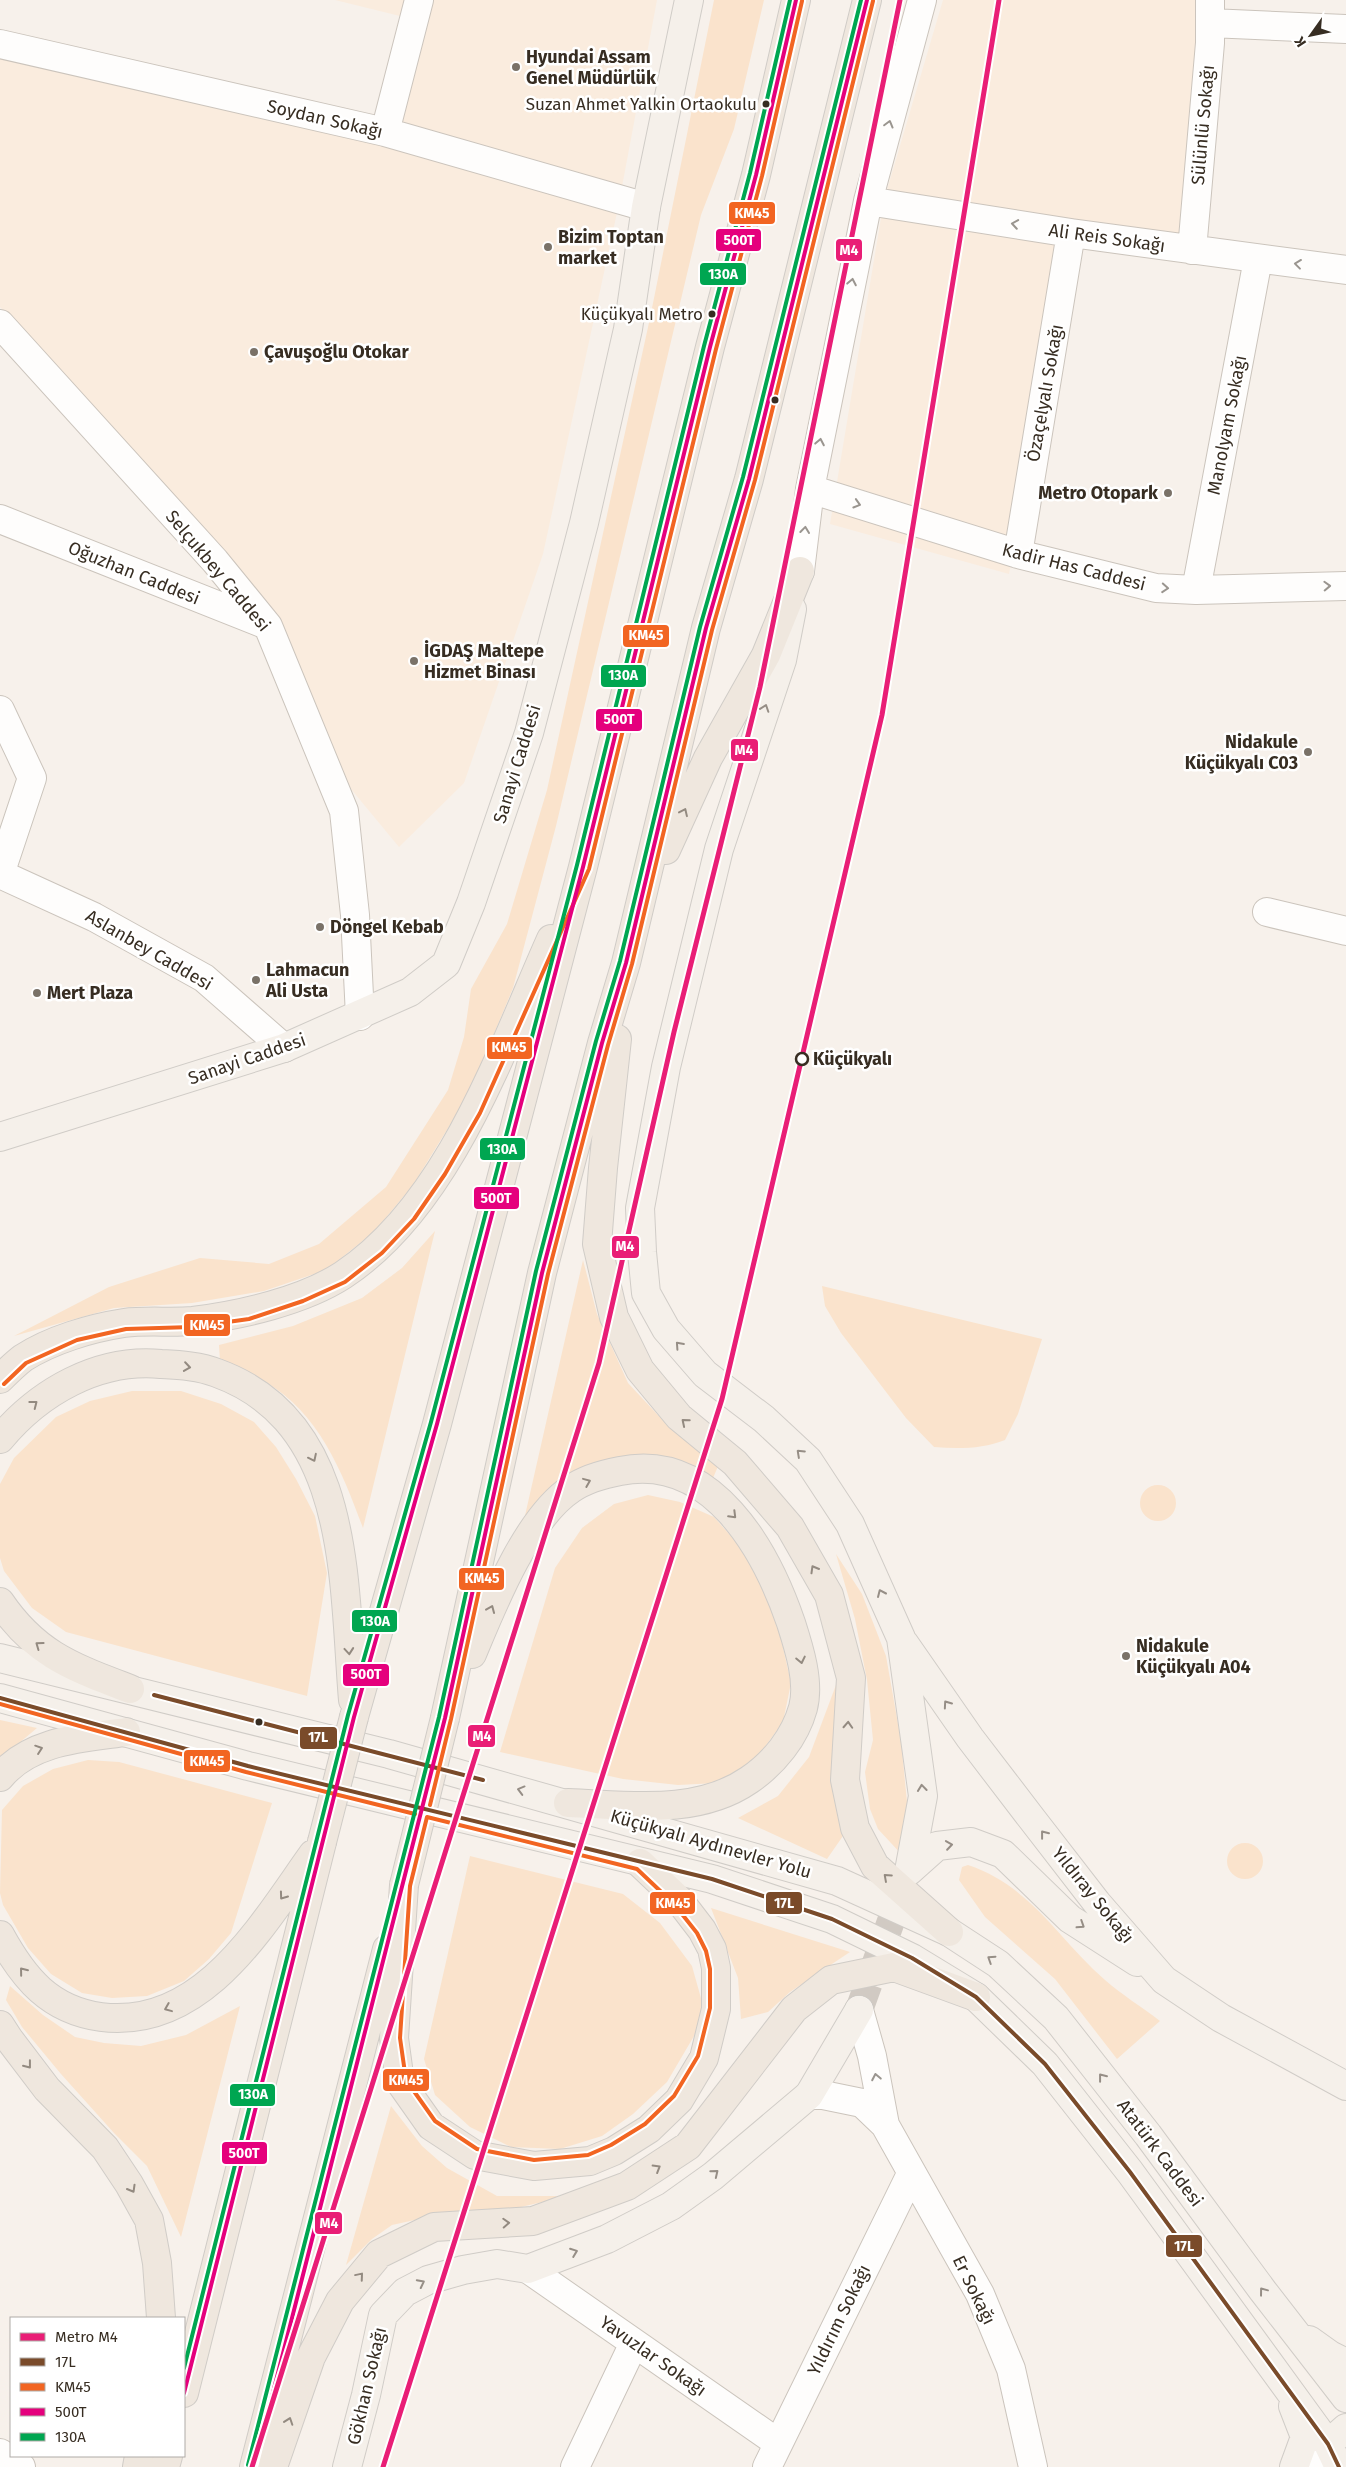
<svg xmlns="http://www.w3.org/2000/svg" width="1346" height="2467" viewBox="0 0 1346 2467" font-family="'Fira Sans',sans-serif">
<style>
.built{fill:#faecde}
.green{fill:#fae3cc}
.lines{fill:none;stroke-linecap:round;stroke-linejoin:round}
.major-tunnel{stroke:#d1cac3;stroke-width:28;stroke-dasharray:28 14;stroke-linecap:butt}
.minor-casing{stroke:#cbc4bc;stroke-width:30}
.major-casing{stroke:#d0ccc7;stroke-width:30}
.highway-casing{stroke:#d0ccc7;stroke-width:30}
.minor{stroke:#fefdfc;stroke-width:28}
.major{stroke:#f5f0ea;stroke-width:28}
.highway{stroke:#efe7de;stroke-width:28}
.highway-bridge-casing{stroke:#d0ccc7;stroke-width:30;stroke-linecap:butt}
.highway-bridge{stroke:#efe7de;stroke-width:28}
.bus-1-casing{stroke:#fff;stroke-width:8}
.bus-2-casing{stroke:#fff;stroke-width:8}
.bus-3-casing{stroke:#fff;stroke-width:8}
.bus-4-casing{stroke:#fff;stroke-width:8}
.bus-1{stroke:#7a4b2a;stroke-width:4}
.bus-2{stroke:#f26522;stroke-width:4}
.bus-3{stroke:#e5007d;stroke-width:4}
.bus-4{stroke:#00a651;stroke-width:4}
.metro-1-casing{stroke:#fff;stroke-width:9}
.metro-1{stroke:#e91e76;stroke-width:5}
.oneway{stroke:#9a958f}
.oneway2{stroke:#968e86}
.oneway3{stroke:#938a80}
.poi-dot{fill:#7a7268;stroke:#fff;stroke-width:2}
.bus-dot{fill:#372d22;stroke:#fff;stroke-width:2}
.stop-dot{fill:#fff;stroke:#372d22;stroke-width:2.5}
.labels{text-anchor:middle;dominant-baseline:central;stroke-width:5;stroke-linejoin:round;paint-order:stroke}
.bus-label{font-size:17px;fill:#372d22;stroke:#fff;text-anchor:end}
.poi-label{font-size:18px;font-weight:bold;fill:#372d22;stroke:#fff;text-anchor:start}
.street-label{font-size:18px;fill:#372d22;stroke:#fff}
.stop-label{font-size:18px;font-weight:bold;fill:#372d22;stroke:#fff;text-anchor:start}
.line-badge{stroke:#fff;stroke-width:2}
.badge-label{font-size:14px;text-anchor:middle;font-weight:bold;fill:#fff}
</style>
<rect width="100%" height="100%" fill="#f7f1eb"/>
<!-- built -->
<path class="built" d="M335 0H657L618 208 543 554 464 783 399 847 351 789 275 612 133 451 0 307V57L374 139 404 17Z
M943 0H1213L1187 247 1076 229 1009 574 830 524 884 200Z"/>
<!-- green -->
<path class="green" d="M714 0H764L734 129 701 215 556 826 513 988 469 1094 413 1185 374 1232 326 1270 264 1291 192 1303 114 1308 14 1336 109 1287 200 1258 269 1264 319 1244 386 1187 448 1090 464 1037 471 989 507 924 547 790 650 318Z
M435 1231 363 1528C343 1474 319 1412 265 1382 251 1374 235 1368 220 1361L219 1345 293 1326 362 1298 402 1268Z
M583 1260 597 1314 628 1383 670 1428 719 1464 713 1478 670 1463 634 1460 524 1520Z
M822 1286 1042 1339 1018 1414 1005 1440C983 1449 958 1449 934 1447L906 1418 841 1333 825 1306Z
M132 1391H181L221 1404 254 1422 276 1447 296 1479 315 1516 327 1573 307 1696 66 1632 32 1608 4 1571 0 1558V1484L14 1458 56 1417 90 1401Z
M1140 1503a18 18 0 1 1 36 0a18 18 0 1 1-36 0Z
M648 1495 680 1502 714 1517 753 1561 775 1612 791 1683 783 1722 753 1763 717 1783 678 1785 623 1779 500 1752 555 1568 582 1528 614 1504Z
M836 1554 862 1594 886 1656 901 1741 907 1802 903 1856 878 1829 870 1809 865 1772 873 1740 867 1680 855 1619Z
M836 1685 833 1792 845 1833 827 1859 738 1818 778 1796 809 1757Z
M0 1720 37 1728 0 1759Z
M88 1760 119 1762 272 1803 231 1933 209 1959 184 1981 147 1996 112 1998 82 1993 51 1974 28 1948 3 1905 0 1893 2 1810 23 1786 53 1769Z
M1227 1861a18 18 0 1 1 36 0a18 18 0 1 1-36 0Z
M470 1856 623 1894 660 1923 692 1966 704 2009 694 2036 667 2082 633 2114 602 2136 560 2149 511 2147 470 2127 435 2095 424 2059Z
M968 1865C1031 1886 1058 1939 1105 1980 1122 1995 1142 2007 1160 2021L1117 2059 1055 1979 985 1917 959 1880 962 1867Z
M711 1908 850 1952 790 1992 768 2012 741 2019 738 1978Z
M10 1986 43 2015 75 2037 104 2043 141 2046 186 2035 240 2006 181 2237 147 2166 114 2133 61 2074 22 2027 6 2000Z
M391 2106 422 2146 447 2168 497 2196H568L499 2212 433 2216 392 2225 372 2239 346 2265Z"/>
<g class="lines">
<!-- major-tunnel -->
<path class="major-tunnel" d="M859 2010 904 1885"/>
<!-- minor casing -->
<g class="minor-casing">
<path id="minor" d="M1210 23 1346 29
M0 44 385 132 646 207
M385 132 419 0
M868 201 1071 233 1346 270
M1192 250 1210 43V0
M0 324 215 561 268 626 344 811 355 915 360 1016
M810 489 1018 554 1156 588 1196 590 1346 586
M0 519 267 625
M1018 554 1071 233
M800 571 810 489 868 201 922 0
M1196 590 1258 259
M0 710 32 778 0 874
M0 874 94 917 204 978 284 1048
M1267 912 1346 931
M859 2010 872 2056 885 2125 980 2294 1011 2369 1033 2467
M809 2095H823L862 2103 885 2125
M528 2269 778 2443
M0 2453 21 2467
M575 2467 634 2343
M767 2467 911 2174
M1304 2467 1328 2444"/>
</g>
<!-- major casing -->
<g class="major-casing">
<path id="major" d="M792 609 782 660 719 849 666 1067 640 1208 642 1252 646 1293 666 1329 705 1374 764 1419 808 1460 850 1524 901 1638 923 1796 909 1871
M0 1137 284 1048 410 992 446 964 471 903 529 733 584 523 628 329 646 207 689 0
M904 1643 970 1738 1032 1819 1097 1903 1164 1980 1221 2018 1346 2086
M0 1658 389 1754 837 1881 949 1932 998 1964 1056 2018 1148 2135 1263 2291 1346 2398
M0 1698 248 1766 712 1879 832 1919 912 1958 976 1997 1045 2064 1130 2172 1328 2444 1339 2467
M909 1871 937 1846 971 1842 1003 1854 1070 1919 1137 1962
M1309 2340 1330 2355 1346 2363
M1293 2406 1305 2437 1294 2467
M1328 2444 1346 2428
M347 2467 366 2395 383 2315 405 2292 428 2280 463 2270 497 2264 528 2269 607 2239 671 2206 713 2176 809 2095 859 2010"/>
</g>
<!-- highway casing -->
<g class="highway-casing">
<path id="highway" d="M666 850 708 758 766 655 800 571
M617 1039 603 1168 597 1244 614 1317 640 1370 679 1417 735 1463 790 1527 829 1595 851 1678 845 1780 855 1828 875 1866 949 1932
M0 1379C7 1372 15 1364 23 1358 51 1340 91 1328 124 1323 147 1320 171 1323 193 1321 241 1315 303 1301 343 1275 449 1205 501 1051 551 939
M0 1439C39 1392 98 1358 161 1364 180 1365 200 1366 217 1373 352 1422 343 1583 353 1700
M0 1602C36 1655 73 1667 130 1689
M472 1654C492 1606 527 1518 571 1489 584 1480 604 1474 620 1471 712 1452 766 1550 791 1623 799 1648 810 1682 803 1708 795 1737 774 1763 749 1780 697 1816 628 1805 568 1803
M354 1717 437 1424 583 867 710 347 756 175 796 0
M445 1718 542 1273 602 1043 626 963 706 628 749 479 867 0
M0 1777C31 1740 82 1738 126 1732
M404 1885 394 2038 400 2082 431 2126 475 2155 534 2166 590 2161 614 2151 649 2129 679 2100 704 2058 716 2009V1968L712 1949 702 1930 679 1900 640 1863
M0 1935C24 1979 50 2010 101 2017 203 2030 262 1925 313 1854
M0 2025 9 2039 47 2089 105 2148 129 2184 149 2220 157 2263 161 2318
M184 2393 322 1842
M137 2467 139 2456
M165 2467 168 2456
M254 2467 387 1949
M273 2467 311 2357 340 2301 379 2254 434 2227 533 2221 627 2186 688 2146 794 2009 831 1980 894 1967 976 1997"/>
</g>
<!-- minor -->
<use href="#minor" class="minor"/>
<!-- major -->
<use href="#major" class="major"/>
<!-- highway -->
<use href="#highway" class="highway"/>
<!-- highway-bridge casing -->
<g class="highway-bridge-casing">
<path id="highway-bridge" d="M322 1842 354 1717
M404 1885 445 1718"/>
</g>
<!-- highway-bridge -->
<use href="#highway-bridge" class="highway-bridge"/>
<!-- bus-1 casing -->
<g class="bus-1-casing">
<path id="bus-1" d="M154 1695 483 1780
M0 1698 248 1766 712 1879 832 1919 912 1958 976 1997 1045 2064 1130 2172 1328 2444 1339 2467"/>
</g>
<!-- bus-2 casing -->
<g class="bus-2-casing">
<path id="bus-2" d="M4 1384 26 1363 77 1340 126 1329 192 1327 249 1319 303 1301 345 1282 382 1253 414 1219 445 1174 480 1113 589 869 716 349 762 176 802 1
M0 1704 246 1772 415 1814
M430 1805 451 1719 548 1274 608 1045 632 964 712 630 755 480 873 1
M427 1817 637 1869 674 1904 697 1933 706 1951 710 1969V2008L698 2056 674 2096 645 2124 611 2145 588 2155 534 2160 477 2149 435 2121 406 2080 400 2038 410 1886Z"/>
</g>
<!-- bus-3 casing -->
<g class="bus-3-casing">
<path id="bus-3" d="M184 2393 354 1717 437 1424 583 867 710 347 756 175 796 0
M254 2467 445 1718 542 1273 602 1043 626 963 706 628 749 479 867 0"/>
</g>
<!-- bus-4 casing -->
<g class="bus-4-casing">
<path id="bus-4" d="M184 2368 348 1715 431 1422 577 865 704 346 750 173 790 0
M248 2465 439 1717 536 1271 596 1041 620 961 700 627 743 477 861 0"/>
</g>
<!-- bus-1 -->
<use href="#bus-1" class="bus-1"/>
<!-- bus-2 -->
<use href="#bus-2" class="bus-2"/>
<!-- bus-3 -->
<use href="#bus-3" class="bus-3"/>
<!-- bus-4 -->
<use href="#bus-4" class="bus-4"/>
<!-- metro-1 casing -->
<g class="metro-1-casing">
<path id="metro-1" d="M252 2467 599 1363 674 1032 760 687 900 0
M383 2467 722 1399 882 715 999 0"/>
</g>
<!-- metro-1 -->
<use href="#metro-1" class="metro-1"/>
</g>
<!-- one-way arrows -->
<defs><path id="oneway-chevron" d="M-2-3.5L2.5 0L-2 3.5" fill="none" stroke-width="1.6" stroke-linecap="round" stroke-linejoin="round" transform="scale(1.25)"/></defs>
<g class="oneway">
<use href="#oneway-chevron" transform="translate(889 124) rotate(-75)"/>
<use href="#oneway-chevron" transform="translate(1015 224) rotate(-171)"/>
<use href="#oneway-chevron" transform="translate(1298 264) rotate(-173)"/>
<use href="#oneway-chevron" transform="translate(852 282) rotate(-79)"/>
<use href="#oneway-chevron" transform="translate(820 442) rotate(-79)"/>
<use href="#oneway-chevron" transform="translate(857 504) rotate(17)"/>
<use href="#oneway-chevron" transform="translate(805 530) rotate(-83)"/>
<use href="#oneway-chevron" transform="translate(1327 586) rotate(-2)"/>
<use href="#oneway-chevron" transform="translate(1165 588) rotate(4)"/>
<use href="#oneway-chevron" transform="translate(876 2077) rotate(-101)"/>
</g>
<g class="oneway2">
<use href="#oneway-chevron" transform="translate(765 708) rotate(-71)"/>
<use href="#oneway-chevron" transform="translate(679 1345) rotate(-132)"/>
<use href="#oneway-chevron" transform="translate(800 1453) rotate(-137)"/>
<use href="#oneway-chevron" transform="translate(881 1593) rotate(-114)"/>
<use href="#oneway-chevron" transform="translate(947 1704) rotate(-125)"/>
<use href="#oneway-chevron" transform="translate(922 1788) rotate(-96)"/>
<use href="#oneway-chevron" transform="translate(521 1790) rotate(-165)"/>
<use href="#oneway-chevron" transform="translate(1044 1834) rotate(-128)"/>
<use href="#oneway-chevron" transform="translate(949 1845) rotate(-8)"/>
<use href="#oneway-chevron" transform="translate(1081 1925) rotate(33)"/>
<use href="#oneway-chevron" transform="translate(991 1959) rotate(-147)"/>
<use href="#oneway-chevron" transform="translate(1102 2077) rotate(-128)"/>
<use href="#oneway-chevron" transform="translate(715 2173) rotate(-39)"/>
<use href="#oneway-chevron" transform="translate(574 2252) rotate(-21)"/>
<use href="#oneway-chevron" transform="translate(421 2283) rotate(-27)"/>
<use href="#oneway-chevron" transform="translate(1263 2291) rotate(-127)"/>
</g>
<g class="oneway3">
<use href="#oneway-chevron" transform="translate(684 812) rotate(-65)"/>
<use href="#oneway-chevron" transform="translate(187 1367) rotate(8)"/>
<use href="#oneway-chevron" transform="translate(34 1404) rotate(-38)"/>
<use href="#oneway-chevron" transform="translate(685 1422) rotate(-140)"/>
<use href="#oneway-chevron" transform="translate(313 1458) rotate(64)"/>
<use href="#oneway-chevron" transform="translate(587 1482) rotate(-22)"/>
<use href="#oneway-chevron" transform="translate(733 1515) rotate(45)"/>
<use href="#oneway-chevron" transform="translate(814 1569) rotate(-120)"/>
<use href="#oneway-chevron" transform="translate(491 1609) rotate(-67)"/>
<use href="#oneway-chevron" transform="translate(39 1645) rotate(-144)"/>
<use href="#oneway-chevron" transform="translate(349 1651) rotate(85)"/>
<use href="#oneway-chevron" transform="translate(801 1660) rotate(78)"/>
<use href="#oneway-chevron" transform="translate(848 1725) rotate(-87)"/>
<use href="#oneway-chevron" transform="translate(39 1749) rotate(-19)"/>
<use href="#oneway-chevron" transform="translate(887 1877) rotate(-138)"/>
<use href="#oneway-chevron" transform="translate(283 1896) rotate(126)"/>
<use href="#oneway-chevron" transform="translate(23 1971) rotate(-129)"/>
<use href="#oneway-chevron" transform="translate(168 2008) rotate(158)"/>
<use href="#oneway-chevron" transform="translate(28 2065) rotate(52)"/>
<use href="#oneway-chevron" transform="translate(657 2168) rotate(-31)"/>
<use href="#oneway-chevron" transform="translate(132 2189) rotate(60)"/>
<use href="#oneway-chevron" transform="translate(506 2223) rotate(-3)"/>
<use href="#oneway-chevron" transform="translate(360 2276) rotate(-50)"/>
<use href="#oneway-chevron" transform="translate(289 2421) rotate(-71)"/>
</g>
<!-- markers -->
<g class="poi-dot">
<circle cx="516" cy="67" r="5"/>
<circle cx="548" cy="247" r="5"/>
<circle cx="254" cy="352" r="5"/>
<circle cx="1168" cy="493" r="5"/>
<circle cx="414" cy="661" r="5"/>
<circle cx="1308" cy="752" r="5"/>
<circle cx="320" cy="927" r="5"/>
<circle cx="256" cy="980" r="5"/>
<circle cx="37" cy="993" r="5"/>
<circle cx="1126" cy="1656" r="5"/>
</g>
<g class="bus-dot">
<circle cx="766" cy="104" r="4.5"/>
<circle cx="712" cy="314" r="4.5"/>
<circle cx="775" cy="400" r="4.5"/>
<circle cx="259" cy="1722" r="4.5"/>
</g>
<circle class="stop-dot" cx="802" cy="1059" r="6"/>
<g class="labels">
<!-- bus labels -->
<g class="bus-label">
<text x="757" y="104">Suzan Ahmet Yalkin Ortaokulu</text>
<text x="703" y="314">Küçükyalı Metro</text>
</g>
<!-- poi labels -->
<g class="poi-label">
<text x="526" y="57">Hyundai Assam<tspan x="526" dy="21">Genel Müdürlük</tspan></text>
<text x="558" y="237">Bizim Toptan<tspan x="558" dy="21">market</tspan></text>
<text x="264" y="352">Çavuşoğlu Otokar</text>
<text x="1158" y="493" text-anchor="end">Metro Otopark</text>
<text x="424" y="651">İGDAŞ Maltepe<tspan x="424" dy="21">Hizmet Binası</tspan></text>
<text x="1298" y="742" text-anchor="end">Nidakule<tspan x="1298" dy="21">Küçükyalı C03</tspan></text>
<text x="330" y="927">Döngel Kebab</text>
<text x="266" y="970">Lahmacun<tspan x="266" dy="21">Ali Usta</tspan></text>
<text x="47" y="993">Mert Plaza</text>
<text x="1136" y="1646">Nidakule<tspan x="1136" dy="21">Küçükyalı A04</tspan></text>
</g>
<!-- street labels -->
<g class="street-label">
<text transform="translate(325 119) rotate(13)">Soydan Sokağı</text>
<text transform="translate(1203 125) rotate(-85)">Sülünlü Sokağı</text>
<text transform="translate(1107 238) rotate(8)">Ali Reis Sokağı</text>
<text transform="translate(1045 393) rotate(-80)">Özaçelyalı Sokağı</text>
<text transform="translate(1227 425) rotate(-79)">Manolyam Sokağı</text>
<text transform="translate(1074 567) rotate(14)">Kadir Has Caddesi</text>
<text transform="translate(218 571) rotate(50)">Selçukbey Caddesi</text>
<text transform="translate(134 573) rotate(22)">Oğuzhan Caddesi</text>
<text transform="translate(517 764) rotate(-73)">Sanayi Caddesi</text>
<text transform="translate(149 950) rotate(30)">Aslanbey Caddesi</text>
<text transform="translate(247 1059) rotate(-19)">Sanayi Caddesi</text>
<text transform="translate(711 1844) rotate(16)">Küçükyalı Aydınevler Yolu</text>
<text transform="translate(1093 1895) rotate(51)">Yıldıray Sokağı</text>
<text transform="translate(1160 2153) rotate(53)">Atatürk Caddesi</text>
<text transform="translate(974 2290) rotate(64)">Er Sokağı</text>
<text transform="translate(839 2320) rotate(-64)">Yıldırım Sokağı</text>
<text transform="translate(653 2356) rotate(35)">Yavuzlar Sokağı</text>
<text transform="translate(367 2386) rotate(-77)">Gökhan Sokağı</text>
</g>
<!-- stop labels -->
<g class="stop-label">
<text x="813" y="1059">Küçükyalı</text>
</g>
</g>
<g class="line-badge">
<rect x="728" y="201" width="48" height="24" rx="5" fill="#f26522"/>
<rect x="715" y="228" width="47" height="24" rx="5" fill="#e5007d"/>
<rect x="835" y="238" width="28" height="24" rx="5" fill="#e91e76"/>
<rect x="699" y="262" width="48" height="24" rx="5" fill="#00a651"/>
<rect x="622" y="624" width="48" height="24" rx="5" fill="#f26522"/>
<rect x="600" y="664" width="47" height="24" rx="5" fill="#00a651"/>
<rect x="595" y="708" width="48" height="24" rx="5" fill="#e5007d"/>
<rect x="730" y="738" width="29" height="24" rx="5" fill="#e91e76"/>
<rect x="486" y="1036" width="47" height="24" rx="5" fill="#f26522"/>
<rect x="479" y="1137" width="47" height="24" rx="5" fill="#00a651"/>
<rect x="473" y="1186" width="47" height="24" rx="5" fill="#e5007d"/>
<rect x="611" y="1235" width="29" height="24" rx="5" fill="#e91e76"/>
<rect x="183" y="1313" width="48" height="24" rx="5" fill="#f26522"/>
<rect x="458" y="1567" width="47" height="24" rx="5" fill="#f26522"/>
<rect x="351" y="1609" width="47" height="24" rx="5" fill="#00a651"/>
<rect x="342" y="1663" width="48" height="24" rx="5" fill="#e5007d"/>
<rect x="467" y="1724" width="29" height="24" rx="5" fill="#e91e76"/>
<rect x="299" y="1726" width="39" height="24" rx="5" fill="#7a4b2a"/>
<rect x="183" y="1749" width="48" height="24" rx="5" fill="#f26522"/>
<rect x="649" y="1891" width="47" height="24" rx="5" fill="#f26522"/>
<rect x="765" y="1891" width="38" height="24" rx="5" fill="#7a4b2a"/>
<rect x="382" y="2068" width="48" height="24" rx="5" fill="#f26522"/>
<rect x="229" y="2083" width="47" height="24" rx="5" fill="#00a651"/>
<rect x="221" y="2141" width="47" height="24" rx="5" fill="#e5007d"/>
<rect x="314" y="2211" width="29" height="24" rx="5" fill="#e91e76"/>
<rect x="1165" y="2234" width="38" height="24" rx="5" fill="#7a4b2a"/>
</g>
<g class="badge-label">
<text x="752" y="218">KM45</text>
<text x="739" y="245">500T</text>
<text x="849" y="255">M4</text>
<text x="723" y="279">130A</text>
<text x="646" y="640">KM45</text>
<text x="623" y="680">130A</text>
<text x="619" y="724">500T</text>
<text x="744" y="755">M4</text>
<text x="509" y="1052">KM45</text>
<text x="502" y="1154">130A</text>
<text x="496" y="1203">500T</text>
<text x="625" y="1251">M4</text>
<text x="207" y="1330">KM45</text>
<text x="482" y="1583">KM45</text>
<text x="375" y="1626">130A</text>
<text x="366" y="1679">500T</text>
<text x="482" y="1741">M4</text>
<text x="318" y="1742">17L</text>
<text x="207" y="1766">KM45</text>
<text x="673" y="1908">KM45</text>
<text x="784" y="1908">17L</text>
<text x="406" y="2085">KM45</text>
<text x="253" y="2099">130A</text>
<text x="244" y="2158">500T</text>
<text x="329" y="2228">M4</text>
<text x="1184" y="2251">17L</text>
</g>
<!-- legend -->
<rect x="10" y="2317" width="175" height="140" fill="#ffffff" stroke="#afaba7"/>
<rect x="20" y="2333" width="25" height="8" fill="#e91e76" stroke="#afaba7"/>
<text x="55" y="2342" font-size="15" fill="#372d22">Metro M4</text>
<rect x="20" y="2358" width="25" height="8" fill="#7a4b2a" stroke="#afaba7"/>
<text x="55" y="2367" font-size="15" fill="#372d22">17L</text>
<rect x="20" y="2383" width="25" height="8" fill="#f26522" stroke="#afaba7"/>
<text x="55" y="2392" font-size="15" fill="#372d22">KM45</text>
<rect x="20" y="2408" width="25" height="8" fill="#e5007d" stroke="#afaba7"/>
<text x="55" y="2417" font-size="15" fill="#372d22">500T</text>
<rect x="20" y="2433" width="25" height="8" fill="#00a651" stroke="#afaba7"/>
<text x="55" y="2442" font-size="15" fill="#372d22">130A</text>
<!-- north arrow -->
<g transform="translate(1311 35) rotate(237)" stroke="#ffffff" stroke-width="4" paint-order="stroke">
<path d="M0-4L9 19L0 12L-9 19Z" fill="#372d22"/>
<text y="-8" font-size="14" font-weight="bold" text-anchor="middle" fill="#372d22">K</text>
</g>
</svg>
